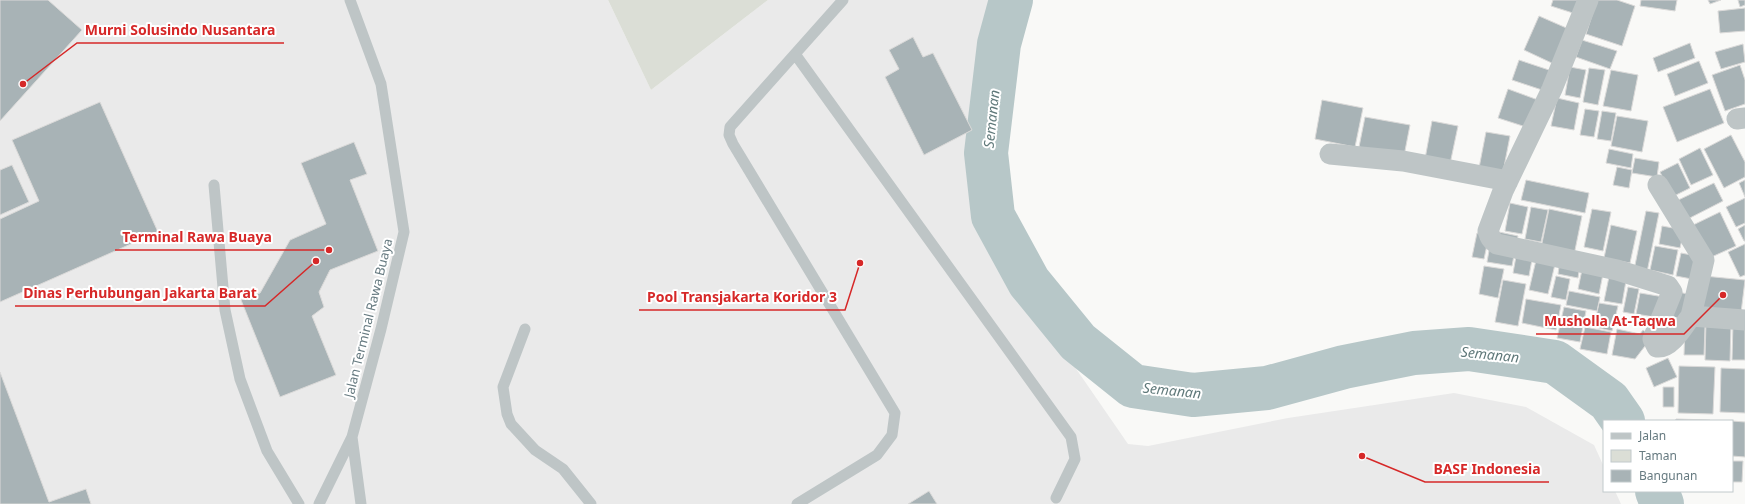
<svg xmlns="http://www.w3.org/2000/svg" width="1745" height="504" viewBox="0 0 1745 504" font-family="'Noto Sans',sans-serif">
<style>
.built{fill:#eaeaea}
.green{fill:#dbded6}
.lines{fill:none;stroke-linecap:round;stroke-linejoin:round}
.river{stroke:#b7c7c8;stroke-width:44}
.building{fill:#a8b3b6;stroke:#dbdad9}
.service{stroke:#bec5c6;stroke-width:11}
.minor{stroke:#bec5c6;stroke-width:21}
.labels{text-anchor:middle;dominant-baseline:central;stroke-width:4;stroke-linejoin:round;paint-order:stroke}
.street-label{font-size:13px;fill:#667a80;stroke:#fff}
.water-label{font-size:14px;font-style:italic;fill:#60797a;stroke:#fff}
.leader{fill:none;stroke:#d62828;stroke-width:1.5}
.callout-dot{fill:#d62828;stroke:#fff;stroke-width:1.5}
.callout-label{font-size:14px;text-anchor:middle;font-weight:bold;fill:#d62828;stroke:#fff;stroke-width:4;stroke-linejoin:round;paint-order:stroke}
</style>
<rect width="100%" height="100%" fill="#f9f9f7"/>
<!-- built -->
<path class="built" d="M0 0H608L651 90 768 0H993L968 150 985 237 1128 444 1148 446 1288 418 1454 393 1526 407 1594 445 1604 467V491H1615L1621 504H0Z"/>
<!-- green -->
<path class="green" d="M608 0H768L651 90Z"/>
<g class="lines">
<!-- river -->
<path class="river" d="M1011 0 999 44 986 153 993 216 1029 282 1078 342 1133 386 1193 395 1267 388 1344 367 1414 353 1469 349 1555 362 1609 401 1623 421
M1657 491 1662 504"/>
</g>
<!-- building -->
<path class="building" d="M0 0H48L82 30 0 121Z
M1553 0H1581L1576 14 1551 6Z
M1597 0H1617L1635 6 1622 46 1586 34Z
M1641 0H1677L1675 11 1640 6Z
M1708 0H1721L1710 4Z
M1738 0H1745V5L1740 7Z
M1745 8V31L1720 33 1718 11Z
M1539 16 1571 30 1556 65 1524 50Z
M913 37 923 57 933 53 972 130 924 155 885 77 899 69 889 50Z
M1582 40 1617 51 1610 69 1576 57Z
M1690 43 1695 58 1658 72 1653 58Z
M1743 44 1745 62 1721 69 1715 52Z
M1519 60 1552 71 1545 91 1512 80Z
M1699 61 1708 83 1675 96 1667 74Z
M1740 65 1745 80V104L1725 111 1712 75Z
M1570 67 1586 70 1580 98 1565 95Z
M1589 68 1605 70 1598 105 1583 102Z
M1611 70 1638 75 1631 111 1603 106Z
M1508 89 1538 100 1529 128 1498 118Z
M1710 89 1724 123 1677 142 1663 107Z
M1557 98 1579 103 1574 130 1551 126Z
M1322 100 1363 108 1355 147 1315 139Z
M100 102 158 232 0 302V219L39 201 12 140Z
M1585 109 1599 111 1594 137 1580 135Z
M1602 111 1616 113 1611 141 1597 139Z
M1617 116 1648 121 1642 152 1611 146Z
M1365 117 1410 125 1404 156 1359 147Z
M1432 121 1458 126 1450 164 1425 159Z
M1486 132 1510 136 1503 172 1479 168Z
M1731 135 1745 162V177L1724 188 1704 149Z
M354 142 367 174 350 180 378 251 330 270 319 292 324 307 312 316 336 375 280 397 241 300 260 293 290 240 326 224 301 163Z
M1700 148 1713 175 1691 185 1679 159Z
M1609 149 1633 154 1631 168 1606 163Z
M1635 158 1659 162 1657 177 1632 173Z
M1678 163 1690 188 1672 197 1660 172Z
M12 165 29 202 0 215V170Z
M1617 167 1632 170 1629 188 1613 185Z
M1526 180 1589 193 1585 213 1521 200Z
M1745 180V197L1739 183Z
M1714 183 1723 201 1682 222 1672 203Z
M1745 198V223L1736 227 1726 207Z
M1510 203 1528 207 1522 234 1505 231Z
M1531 207 1548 210 1541 242 1525 239Z
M1549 209 1582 216 1574 255 1541 248Z
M1592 209 1611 212 1603 251 1584 247Z
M1646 211 1659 213 1646 277 1633 275Z
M1720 212 1736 246 1707 259 1691 226Z
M1611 225 1637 231 1630 263 1604 258Z
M1745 225V241H1744L1738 229Z
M1662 226 1684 230 1680 248 1659 244Z
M1499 232 1518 236 1516 245 1497 241Z
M1477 233 1489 236 1484 259 1472 257Z
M1745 244V275L1740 277 1728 252Z
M1490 245 1515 250 1512 266 1487 262Z
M1655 246 1678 250 1673 275 1650 270Z
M1517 251 1533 254 1529 276 1513 273Z
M1681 253 1702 257 1697 280 1676 276Z
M1537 256 1556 260 1548 294 1529 290Z
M1560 260 1580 264 1578 278 1558 274Z
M1583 265 1604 269 1599 294 1578 289Z
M1484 266 1504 269 1498 298 1479 294Z
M1610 272 1627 275 1622 304 1604 301Z
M1556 276 1570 279 1566 300 1551 297Z
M1704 276 1745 280 1741 313 1701 310Z
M1503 280 1526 284 1518 326 1495 322Z
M1628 287 1639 289 1634 314 1623 312Z
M1569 291 1600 297 1597 311 1566 305Z
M1674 291 1692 295 1687 320 1669 316Z
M1640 293 1664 297 1660 318 1636 314Z
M1526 299 1561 305 1556 330 1522 323Z
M1599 303 1618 306 1612 331 1594 327Z
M1564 307 1586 311 1580 342 1557 338Z
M1706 322 1731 323 1730 361 1705 360Z
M1733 323 1745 324V360H1732Z
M1685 326H1705L1704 355H1684Z
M1585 327 1611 332 1607 354 1580 349Z
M1617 329 1640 334 1643 330 1652 337 1635 359 1612 355Z
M1668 358 1677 377 1654 387 1646 368Z
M1679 366 1715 367 1713 414 1678 413Z
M1721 368 1745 369V413L1720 412Z
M0 372 49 502 86 489 91 504H0Z
M1663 387H1674V407H1663Z
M1676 419 1710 420V421H1675Z
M1732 421 1745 422V457L1732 456Z
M1732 461H1743L1742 482H1732Z
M929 491 937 504H908Z"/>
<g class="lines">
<!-- service -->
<path class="service" d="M350 0 381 84 404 232 381 329 352 437 361 504
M795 54 1071 437 1075 459 1056 498
M214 185 225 310 240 379 267 451 299 504
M525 329 503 387 507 414 511 424 535 450 563 469 591 504
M319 504 352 437
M797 504 877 455 892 435 895 413 733 144 729 135 730 127 843 0"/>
<!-- minor -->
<path class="minor" d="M1588 0 1552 89 1503 191 1488 231C1490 237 1491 240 1497 244L1617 270 1668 286 1672 292 1653 339 1657 347C1671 349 1684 325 1691 316
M1737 119 1745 118
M1330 154 1403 161 1508 181
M1658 185 1704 260 1691 316 1745 320"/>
</g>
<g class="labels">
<!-- street labels -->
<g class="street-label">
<text transform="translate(368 318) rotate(-76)">Jalan Terminal Rawa Buaya</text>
</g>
<!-- water labels -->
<g class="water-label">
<text transform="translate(991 119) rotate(-84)">Semanan</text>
<text transform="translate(1490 354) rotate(6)">Semanan</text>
<text transform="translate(1172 390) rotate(6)">Semanan</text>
</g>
</g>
<!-- callouts -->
<path class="leader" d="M23 84L77 43H284M329 250L280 250H115M316 261L265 306H15M860 263L845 310H639M1723 295L1684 334H1536M1362 456L1425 482H1549"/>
<g class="callout-dot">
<circle cx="23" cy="84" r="4"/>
<circle cx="329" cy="250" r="4"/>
<circle cx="316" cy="261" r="4"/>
<circle cx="860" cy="263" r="4"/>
<circle cx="1723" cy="295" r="4"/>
<circle cx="1362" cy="456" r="4"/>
</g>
<g class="callout-label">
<text x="180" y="35">Murni Solusindo Nusantara</text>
<text x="197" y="242">Terminal Rawa Buaya</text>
<text x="140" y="298">Dinas Perhubungan Jakarta Barat</text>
<text x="742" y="302">Pool Transjakarta Koridor 3</text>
<text x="1610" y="326">Musholla At-Taqwa</text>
<text x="1487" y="474">BASF Indonesia</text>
</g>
<!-- legend -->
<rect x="1603" y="420" width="130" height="72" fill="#ffffff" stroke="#c2cacc"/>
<rect x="1611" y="433" width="20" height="6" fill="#bec5c6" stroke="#c2cacc"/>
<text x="1639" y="440" font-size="12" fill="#667a80">Jalan</text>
<rect x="1611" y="450" width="20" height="12" fill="#dbded6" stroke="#c2cacc"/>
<text x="1639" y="460" font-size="12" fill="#667a80">Taman</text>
<rect x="1611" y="470" width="20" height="12" fill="#a8b3b6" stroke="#c2cacc"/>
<text x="1639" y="480" font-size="12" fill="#667a80">Bangunan</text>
</svg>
